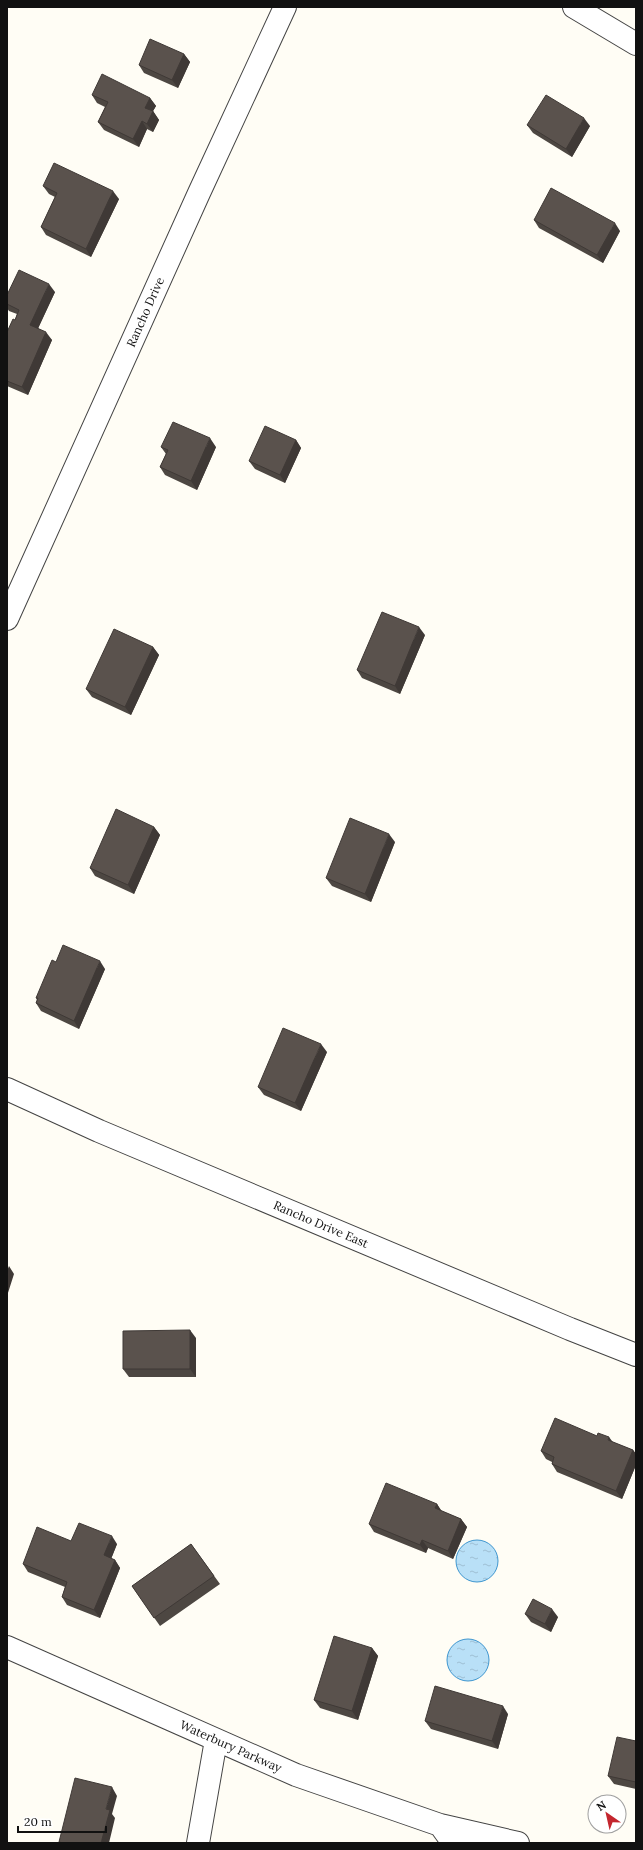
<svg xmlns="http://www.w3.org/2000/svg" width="643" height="1850" viewBox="0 0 643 1850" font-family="Lora,serif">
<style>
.water{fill:url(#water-ripples);stroke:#3f96cf}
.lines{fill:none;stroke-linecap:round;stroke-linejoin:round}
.minor-casing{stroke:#444;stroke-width:24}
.minor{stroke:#fff;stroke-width:22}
.wall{fill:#4d4742}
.shaded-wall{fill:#3f3936}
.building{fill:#5a524d;stroke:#3f3936}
.labels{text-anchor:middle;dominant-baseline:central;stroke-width:4;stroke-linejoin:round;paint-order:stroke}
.street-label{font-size:12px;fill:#111;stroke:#fff}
</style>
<defs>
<pattern id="water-ripples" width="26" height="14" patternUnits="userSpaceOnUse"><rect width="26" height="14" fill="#b9e0f7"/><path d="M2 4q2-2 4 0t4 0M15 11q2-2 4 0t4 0" fill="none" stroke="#9ebfd3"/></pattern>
</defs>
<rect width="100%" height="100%" fill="#fffdf5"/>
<!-- water -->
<path class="water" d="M456 1561a21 21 0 1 1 42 0a21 21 0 1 1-42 0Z
M447 1660a21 21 0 1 1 42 0a21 21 0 1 1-42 0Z"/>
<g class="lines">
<!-- minor casing -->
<g class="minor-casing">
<path id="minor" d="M574 7 636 44
M7 619 199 193 285 7
M7 1089 99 1131 570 1329 636 1355
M7 1647 296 1775 440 1825 453 1843
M440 1825 518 1843
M198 1843 216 1740"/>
</g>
<!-- minor -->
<use href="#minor" class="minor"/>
</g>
<!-- wall -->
<path class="wall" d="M184 54 190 62 178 88 144 73 139 65Z
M92 95 150 98 156 106 153 111 159 120 153 132 147 129 139 147 104 130 98 122 105 107 97 103Z
M527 125 590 126 572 157 533 133Z
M43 186 119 199 91 257 46 235 41 227 55 197 49 194Z
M534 220 620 231 603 263 539 228Z
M55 292 38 328 52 340 28 395 7 386V332L15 320 17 314 9 311 7 308V295Z
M296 440 301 448 285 483 255 469 249 461Z
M161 447H216L197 490 165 475 160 467 166 454Z
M425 635 400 694 362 678 357 670Z
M153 647 159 655 131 715 92 697 86 689Z
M154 827 160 835 134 894 95 876 90 868Z
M395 842 371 902 332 886 326 878Z
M56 962 105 969 79 1029 41 1011 36 1003 37 1000 36 998Z
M327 1052 301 1111 264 1095 258 1087Z
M196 1338V1377H129L123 1369Z
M597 1436 633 1450 636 1454V1465L622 1499 557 1472 552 1464V1462L546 1459 541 1451Z
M437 1504 441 1511 461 1519 467 1527 453 1559 428 1548 426 1553 374 1532 369 1524Z
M71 1541 117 1544 111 1559 115 1560 120 1568 100 1618 67 1605 62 1597 65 1587 28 1572 23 1564Z
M191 1544 220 1584 160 1626 132 1586Z
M525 1614 558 1617 551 1632 531 1622Z
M372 1648 378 1656 358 1720 320 1708 314 1700Z
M508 1714 498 1749 431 1729 425 1721Z
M636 1741V1789L614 1784 608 1776Z"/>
<!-- shaded-wall -->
<path class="shaded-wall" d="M184 54 190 62 178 88 172 80Z
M150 98 156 106 153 111 159 120 153 132 147 124 145 108Z
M584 118 590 126 572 157 566 149Z
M142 121 147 129 139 147 133 139Z
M113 191 119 199 91 257 86 249Z
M615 223 620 231 603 263 597 255Z
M49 284 55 292 36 333 30 325Z
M46 332 52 340 28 395 22 387Z
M210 438 216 447 197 490 191 481Z
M296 440 301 448 285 483 280 475Z
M419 627 425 635 400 694 395 686Z
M153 647 159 655 131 715 125 707Z
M154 827 160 835 134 894 128 885Z
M389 834 395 842 371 902 365 894Z
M100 961 105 969 79 1029 74 1021Z
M321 1044 327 1052 301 1111 295 1103Z
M9 1266 14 1274 7 1296V1271Z
M190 1330 196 1338V1377L190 1369Z
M609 1437 615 1445 608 1440Z
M633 1450 636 1454V1465L622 1499 616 1491Z
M437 1504 443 1513 435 1508Z
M461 1519 467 1527 453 1559 448 1551Z
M112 1536 117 1544 109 1564 104 1555Z
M422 1540 428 1548 426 1553 420 1545Z
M115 1560 120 1568 100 1618 94 1610Z
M552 1609 558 1617 551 1632 545 1624Z
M372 1648 378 1656 358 1720 352 1711Z
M503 1706 508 1714 498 1749 492 1741Z
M112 1787 117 1796 112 1814 115 1818 109 1843H101L106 1809Z"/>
<!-- building -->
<path class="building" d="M150 39 184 54 172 80 139 65Z
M102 74 150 98 145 108 153 111 147 124 142 121 133 139 98 122 108 102 92 95Z
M546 95 584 118 566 149 527 125Z
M54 163 113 191 86 249 41 227 57 193 43 186Z
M551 188 615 223 597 255 534 220Z
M19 270 49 284 30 325 46 332 22 387 7 381V332L13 319 15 320 19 310 7 304V295Z
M173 422 210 438 191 481 160 467 168 450 161 447Z
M265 426 296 440 280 475 249 461Z
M382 612 419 627 395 686 357 670Z
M114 629 153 647 125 707 86 689Z
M116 809 154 827 128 885 90 868Z
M350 818 389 834 365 894 326 878Z
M63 945 100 961 74 1021 36 1003 38 998H36L52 960 56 962Z
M283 1028 321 1044 295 1103 258 1087Z
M190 1330V1369H123V1331Z
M555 1418 597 1436 598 1433 609 1437 608 1440 633 1450 616 1491 552 1464 554 1457 541 1451Z
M386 1483 437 1504 435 1508 461 1519 448 1551 422 1540 420 1545 369 1524Z
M79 1523 112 1536 104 1555 115 1560 94 1610 62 1597 67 1582 23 1564 37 1527 71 1541Z
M191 1544 214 1576 154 1618 132 1586Z
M533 1599 552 1609 545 1624 525 1614Z
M334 1636 372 1648 352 1711 314 1700Z
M435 1686 503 1706 492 1741 425 1721Z
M617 1737 636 1741V1782L608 1776Z
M75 1778 112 1787 106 1809 110 1810 101 1843H63L59 1842Z"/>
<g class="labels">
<!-- street labels -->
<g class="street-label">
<text transform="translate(145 312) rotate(-66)">Rancho Drive</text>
<text transform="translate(321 1224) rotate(23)">Rancho Drive East</text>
<text transform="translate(231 1746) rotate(24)">Waterbury Parkway</text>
</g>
</g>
<!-- border -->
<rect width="643" height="1850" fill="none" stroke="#111111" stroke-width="16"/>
<!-- north arrow -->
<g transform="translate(607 1814) rotate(326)"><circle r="19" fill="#ffffff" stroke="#a0a0a0"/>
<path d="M0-3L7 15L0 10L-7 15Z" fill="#c4262e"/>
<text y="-6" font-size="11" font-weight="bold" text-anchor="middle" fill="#111111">N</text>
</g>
<!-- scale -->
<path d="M18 1826v6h88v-6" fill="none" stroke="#111111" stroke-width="2"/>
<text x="24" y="1826" font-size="12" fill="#111111" stroke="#ffffff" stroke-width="3" paint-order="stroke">20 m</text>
</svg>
